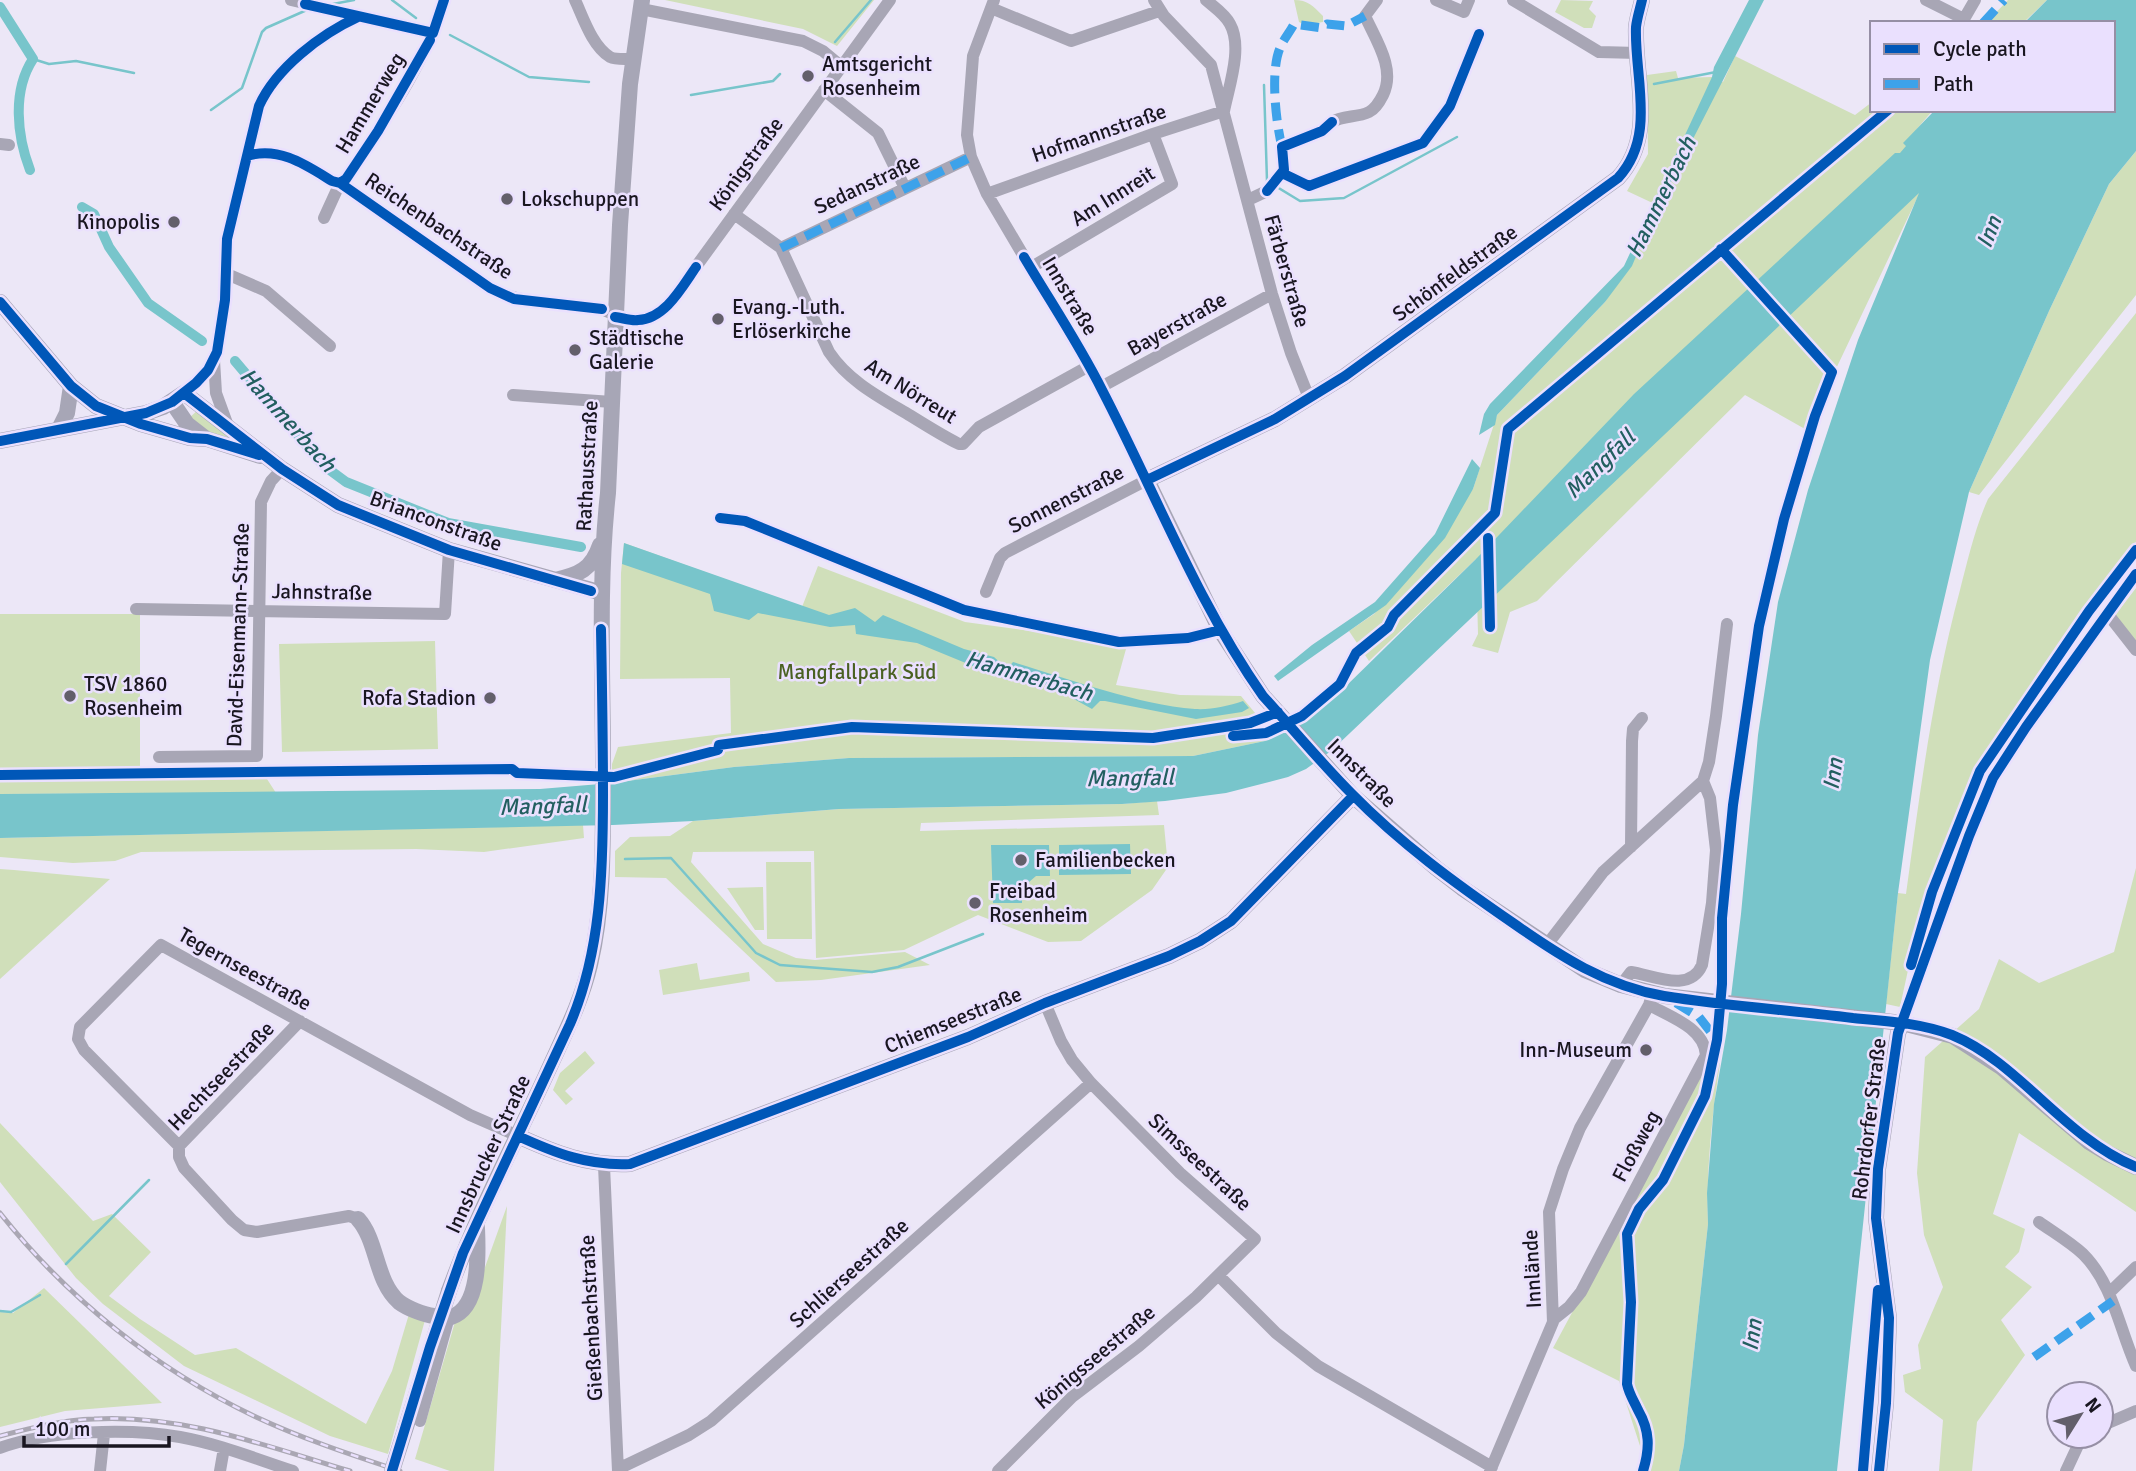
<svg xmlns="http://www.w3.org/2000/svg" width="2136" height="1471" viewBox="0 0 2136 1471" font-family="Signika,sans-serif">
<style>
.green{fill:#d0dfba}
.water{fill:#78c5cb}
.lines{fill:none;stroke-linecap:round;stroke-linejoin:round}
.stream{stroke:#78c5cb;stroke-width:2.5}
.canal{stroke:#78c5cb;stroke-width:10}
.street{stroke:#a8a6b5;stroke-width:12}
.secondary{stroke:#a7a6b6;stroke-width:16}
.rail-casing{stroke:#aaa7b3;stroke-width:5}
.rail{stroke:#eae0fe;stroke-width:2.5;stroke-dasharray:8;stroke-linecap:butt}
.secondary-bridge{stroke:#a7a6b6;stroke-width:16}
.quiet{stroke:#3da2ea;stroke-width:9;stroke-dasharray:18 9;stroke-linecap:butt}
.cycleway-casing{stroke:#eae0fe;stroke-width:15}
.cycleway{stroke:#0057b8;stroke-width:10}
.poi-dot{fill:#635f6b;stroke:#eae0fe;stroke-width:2.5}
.labels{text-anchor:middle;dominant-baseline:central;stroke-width:5;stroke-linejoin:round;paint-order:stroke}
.poi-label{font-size:21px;fill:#191620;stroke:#eae0fe;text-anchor:start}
.street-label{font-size:21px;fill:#191620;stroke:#eae0fe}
.park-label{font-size:21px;fill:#496021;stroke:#eae0fe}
.water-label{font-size:23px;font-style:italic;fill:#225f60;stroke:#eae0fe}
</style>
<rect width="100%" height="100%" fill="#ece7f7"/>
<!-- green -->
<path class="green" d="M665 0H874L837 46 803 29Z
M1294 0C1308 0 1313 6 1323 16V22L1305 25 1299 22Z
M1561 0 1593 1 1589 9 1596 16 1592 28H1584L1555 12Z
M2008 0H2047L2023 23H1986Z
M1735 56 1855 115 1872 102V110H1933L1916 130 1920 192 1834 373 1815 431 1805 429 1745 395 1537 601 1510 612 1498 653 1472 646 1478 634 1476 559 1369 661 1349 631 1374 614 1473 489 1497 415 1605 302 1659 206 1627 191 1648 154 1647 75 1676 71 1678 78 1712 77 1723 82Z
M2136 151V295L1979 495 1969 492 2049 311 2109 184Z
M2136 313V542L2093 599 1978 766 1923 901 1900 1007 1886 1004 1898 893 1906 894C1920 792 1933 690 1960 590 1968 559 1975 528 1988 499Z
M198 410 243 442 203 430 189 418Z
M624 543 802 607 818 566 965 622 1103 641 1126 649 1116 685 1180 695 1241 696 1275 737 1265 741 1193 756 849 758 734 767 612 783V764L618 747 731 733 730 678 620 679 621 573Z
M2136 588V644L2113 618Z
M0 614H140V779H267L276 793 0 794Z
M435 641 438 749 282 752 279 644Z
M1157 801 1159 815 921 823 920 831 1164 825 1168 867 1152 890 1081 941 1048 942 978 915 904 950 816 958 814 851 693 852 691 862 763 944 796 958 815 960 905 952 930 965 821 980 776 982 666 878 615 877V851L630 837 670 836 693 821 839 809 1122 804Z
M583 825 584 838 484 852 416 849 141 852 115 861 73 863 0 857V838Z
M766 862H811L812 939H767Z
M2136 868V1212L2019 1133 1993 1214 2025 1229 2019 1252 2005 1267 2032 1287 2001 1320 2025 1355 1977 1422 1972 1471H1939L1943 1420 1905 1392 1903 1375 1921 1369 1918 1345 1943 1287 1924 1235 1917 1173 1925 1057 1979 1009 1999 959 2039 983 2114 952Z
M0 869 14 870 110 879 0 979Z
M763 887 764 930H755L727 888Z
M697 963 700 980 749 972 750 981 663 995 659 970Z
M585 1051 595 1063 565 1091 573 1099 566 1105 553 1090 560 1073Z
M1708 1060 1720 1063C1712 1116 1706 1170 1708 1224L1684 1445 1679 1471H1648L1655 1448 1641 1449 1619 1381 1553 1348Z
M0 1123 93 1221 112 1214 151 1252 109 1296 140 1319 195 1355 236 1348 366 1424 392 1371 409 1314 425 1320 388 1454 330 1436 184 1366 103 1304 76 1278 0 1182Z
M507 1206 494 1471H450L415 1459 462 1298 480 1281Z
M44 1288 162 1403 65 1411 0 1427V1312L13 1313Z"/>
<!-- water -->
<path class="water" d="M1749 0H1764L1650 223 1632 266 1605 302 1497 415 1495 425 1479 435 1484 414 1490 404 1624 266 1712 77 1714 67Z
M2047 0H2136V151L2109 184 2049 311 1969 492 1930 660 1898 893 1837 1471H1679L1684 1445 1708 1224 1707 1193 1714 1104 1727 1030 1741 914 1758 735 1778 602 1808 490 1858 340 1919 193 1331 751 1306 769 1288 777 1226 793 1165 801 1122 804 839 809 693 821 613 825 0 838V794L540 789 612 783 734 767 849 758 1193 756 1265 741 1305 722 1344 688 1477 558 1634 394 1895 153H1900L1906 146 1903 143 1935 110H2113V23H2024Z
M1472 459 1480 468 1473 489 1445 538 1386 605 1278 681 1274 676 1312 645 1375 602 1435 534Z
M624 543 829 615 855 608 875 622 883 615 964 649 994 657 1007 669 1013 662C1070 679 1136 704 1195 709 1211 710 1228 706 1243 701L1249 708 1242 712 1196 719 1105 701H1100L1092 709 1074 699 1070 693 1024 677 1007 680 917 643 856 634 855 625 830 627 758 613 749 620 714 611 710 594 622 564Z
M1130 844 1131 874 1059 875V845Z
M991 845H1049L1050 876H1036L1022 888V903H993Z"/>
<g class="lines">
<!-- stream -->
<path class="stream" d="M392 0 416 18
M333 4 354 0
M450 35 529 77 589 82
M835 42 871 0
M33 59 49 64 76 61 134 73
M1654 84 1716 72
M1264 85 1267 181 1300 201 1344 198 1457 137
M691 95 773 81 780 74
M211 110 242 88 262 32 266 28 309 9
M625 859 671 858 756 953 780 965 872 972 898 967 983 934
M66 1264 149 1180
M0 1311 11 1312 40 1295"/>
<!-- canal -->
<path class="canal" d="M0 7 33 59C12 91 17 136 30 170
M82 207 94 214 109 247 148 303 202 341
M235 361 323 465 346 482 448 523 581 547"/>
<!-- street -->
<path class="street" d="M291 0 433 33
M575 0C583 17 592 46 610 57 616 60 625 59 632 59
M1154 0 1164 16 1211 65 1272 294 1291 353 1309 398
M1436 0 1464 12 1469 0
M1513 0 1599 52 1638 53
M1926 0 1964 19 1975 0
M991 8 1071 41 1159 11
M641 9 803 41 823 51 841 66
M824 90 878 133 905 188
M1332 122C1342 115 1357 118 1369 112 1375 109 1380 101 1383 95 1396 69 1376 40 1365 16L1377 0
M0 144 9 145
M247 156C279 146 306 165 332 181L340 183 490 288C523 306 562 301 597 308 612 311 621 321 638 320 652 319 662 311 671 301L890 0
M987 194 1153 134 1224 111C1229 86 1243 47 1230 24 1225 14 1214 7 1206 0
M1248 200 1267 191
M734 214 781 248 829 352C849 382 881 398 911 416 927 426 943 436 959 444H963L979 427 1089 366
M324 218 340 183 346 179C383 123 425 65 444 0
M781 248 971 157
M1030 268 1172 184 1153 134
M227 274 266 291 330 346
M214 360 216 393 228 426
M1101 387 1272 294
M184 393 208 370 217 352 225 300 227 239 257 113C269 72 321 34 358 17
M513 395 612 402
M986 592 1000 558 1005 553 1147 480 1101 387 987 194 971 157 967 135 973 56 994 0
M136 609 445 614 449 550
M2107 613 2136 650
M159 757 257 756 261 502 271 481 282 469
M1631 847 1632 741 1633 729 1642 718
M1546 946 1603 872 1703 781
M1621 985 1631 972C1655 976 1690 993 1702 965L1712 903 1716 850 1710 798 1703 781 1709 762 1716 716 1727 624
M300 1021 179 1146V1157L184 1168 232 1220 244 1230 257 1232 349 1216 358 1219
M1902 1023 1969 836 1993 778 2026 727 2136 574
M179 1146 84 1050 78 1039 80 1027 161 945 470 1115 518 1136
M604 1166 618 1471
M2039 1222C2053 1232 2070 1242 2083 1254 2113 1284 2119 1328 2136 1366
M1219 1276 1276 1333 1318 1366 1492 1467
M2109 1293 2136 1267
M1554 1319 1569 1307 1581 1292 1706 1055C1704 1028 1671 1017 1649 1005
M420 1421 449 1317
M2101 1426 2136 1411
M0 1448C48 1430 130 1428 180 1437 219 1444 256 1459 293 1471
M618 1469 689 1435 711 1421 1091 1083
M100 1471 104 1434
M220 1471 224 1448
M998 1471 1072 1397 1139 1346 1196 1297 1255 1239 1180 1173 1091 1083 1072 1060 1061 1041 1045 1003
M1490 1471 1553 1322 1549 1212 1563 1169 1580 1128 1649 1005 1652 994
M2066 1471 2080 1441 2087 1436"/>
<!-- secondary -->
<path class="secondary" d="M1642 0C1640 9 1637 18 1636 27 1634 77 1657 136 1618 178L1345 376 1275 419 1147 480 1220 630 1263 696 1353 796 1436 868 1462 888 1585 970 1621 985 1665 996 1902 1023 1953 1036 2001 1067 2089 1142 2107 1153 2136 1167
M0 302 71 386 96 406 141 424 190 438 207 439 260 456
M172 402 187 424 205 438
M59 429 67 413 71 386
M0 441 146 413 163 407 184 393 282 469 338 505 449 550 602 593
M555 580C579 575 592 569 600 545
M518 1136C555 1153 588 1166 630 1164L968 1037 1045 1003 1169 956 1200 941 1231 921 1353 796
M358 1219C378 1241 375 1281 399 1302 407 1308 424 1315 434 1316 439 1316 446 1318 451 1317 481 1308 478 1252 477 1228
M449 1291C476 1216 514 1145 547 1073 563 1037 581 1003 590 965 603 910 603 851 603 795 604 694 597 593 608 493L620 225 630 84 642 0
M1879 1471 1886 1403 1889 1318 1876 1218 1878 1169 1898 1033 1902 1023"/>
<!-- rail casing -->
<g class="rail-casing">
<path id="rail" d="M0 1213C68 1299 157 1370 256 1417 303 1439 352 1455 400 1471
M0 1436C31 1428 62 1420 94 1419 183 1414 266 1446 350 1471"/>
</g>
<!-- rail -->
<use href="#rail" class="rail"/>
<!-- secondary-bridge -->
<path class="secondary-bridge" d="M392 1471 449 1291"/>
<!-- quiet -->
<path class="quiet" d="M1983 23 2004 0
M1282 147C1276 123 1270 71 1280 48 1283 40 1290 32 1294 24L1322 28 1327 24 1346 26 1365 16
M781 248 971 157
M1676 1003 1699 1017 1717 1040
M2034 1357 2113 1301"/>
<!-- cycleway casing -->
<g class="cycleway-casing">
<path id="cycleway" d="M305 4 433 33 444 0
M247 156C279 146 306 165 332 181L340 183 490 288 514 299 602 309
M1282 173 1309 186 1423 143 1450 106 1479 34
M340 183 346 179 378 131 430 40
M1267 191 1284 170 1282 147 1322 131 1332 122
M1024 257C1050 301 1079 344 1102 390 1155 492 1197 602 1263 696 1293 729 1321 763 1352 794 1400 843 1456 884 1513 923 1560 956 1606 986 1664 996 1726 1006 1790 1010 1853 1018 1886 1021 1921 1023 1952 1035 2020 1063 2063 1137 2136 1167
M0 302 71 386 96 406 141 424 190 438 207 439 259 455
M615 317C623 318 631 321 638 320 665 319 682 287 696 267
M184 393 282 469 338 505 449 550 591 591
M0 441 146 413 172 402 196 383 208 370 217 352 225 300 227 239 259 106C276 68 321 34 358 17
M1147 480 1275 419 1345 376 1618 178C1657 136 1634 77 1636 27 1637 18 1640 9 1642 0
M720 518 745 521 964 610 1119 642 1188 638 1220 630
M1488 538 1490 627
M1233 736 1266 733 1302 716 1340 684 1356 653 1388 627 1394 615 1495 513 1508 429 1888 110
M0 775 512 769 517 773 614 777 718 750 719 745 852 727 1153 738 1250 723 1278 712
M1911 965 1932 892 1980 771 2089 611 2136 550
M518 1136C555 1153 588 1166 630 1164L968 1037 1045 1003 1169 956 1200 941 1231 921 1353 796
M392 1471 430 1347 463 1253 570 1024C601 952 603 872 603 794 603 739 602 684 601 629
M1643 1471C1650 1448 1650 1431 1638 1410 1634 1401 1629 1394 1627 1384L1631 1302 1627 1234 1639 1209 1663 1180 1705 1096 1717 1040 1722 984V918L1733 805 1759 626 1784 519 1815 416 1832 372 1721 249
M1863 1471 1878 1290
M1879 1471 1886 1403 1889 1318 1876 1218 1878 1169 1898 1033 1969 836 1993 778 2026 727 2136 574"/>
</g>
<!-- cycleway -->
<use href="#cycleway" class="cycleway"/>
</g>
<!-- markers -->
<g class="poi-dot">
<circle cx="808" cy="76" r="7"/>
<circle cx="507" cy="199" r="7"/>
<circle cx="174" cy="222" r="7"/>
<circle cx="718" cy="319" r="7"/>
<circle cx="575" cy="350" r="7"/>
<circle cx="70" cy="696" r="7"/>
<circle cx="490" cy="698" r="7"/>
<circle cx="1021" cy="860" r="7"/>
<circle cx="975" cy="903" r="7"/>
<circle cx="1646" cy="1050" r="7"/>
</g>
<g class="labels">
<!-- poi labels -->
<g class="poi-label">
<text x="822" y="64">Amtsgericht<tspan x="822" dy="24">Rosenheim</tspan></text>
<text x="521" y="199">Lokschuppen</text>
<text x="160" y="222" text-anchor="end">Kinopolis</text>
<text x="732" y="307">Evang.-Luth.<tspan x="732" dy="24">Erlöserkirche</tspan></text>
<text x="589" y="338">Städtische<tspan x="589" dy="24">Galerie</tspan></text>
<text x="84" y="684">TSV 1860<tspan x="84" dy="24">Rosenheim</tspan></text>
<text x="476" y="698" text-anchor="end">Rofa Stadion</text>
<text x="1035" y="860">Familienbecken</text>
<text x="989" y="891">Freibad<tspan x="989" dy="24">Rosenheim</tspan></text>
<text x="1632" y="1050" text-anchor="end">Inn-Museum</text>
</g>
<!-- street labels -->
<g class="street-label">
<text transform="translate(370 103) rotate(-59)">Hammerweg</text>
<text transform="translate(1099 133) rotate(-19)">Hofmannstraße</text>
<text transform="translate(746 164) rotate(-54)">Königstraße</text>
<text transform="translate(867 184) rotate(-25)">Sedanstraße</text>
<text transform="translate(1113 196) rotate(-32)">Am Innreit</text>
<text transform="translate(439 226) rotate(34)">Reichenbachstraße</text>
<text transform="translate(1287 271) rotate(74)">Färberstraße</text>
<text transform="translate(1455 273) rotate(-36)">Schönfeldstraße</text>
<text transform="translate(1070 296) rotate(59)">Innstraße</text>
<text transform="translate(1177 324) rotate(-29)">Bayerstraße</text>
<text transform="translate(911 391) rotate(32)">Am Nörreut</text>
<text transform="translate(587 466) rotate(-87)">Rathausstraße</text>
<text transform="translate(1066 499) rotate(-27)">Sonnenstraße</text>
<text transform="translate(436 521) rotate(20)">Brianconstraße</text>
<text transform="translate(322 592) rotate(1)">Jahnstraße</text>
<text transform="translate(238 635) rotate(-88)">David-Eisenmann-Straße</text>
<text transform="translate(1362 773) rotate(45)">Innstraße</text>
<text transform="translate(245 969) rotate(29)">Tegernseestraße</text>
<text transform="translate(953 1020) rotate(-22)">Chiemseestraße</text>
<text transform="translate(221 1076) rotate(-46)">Hechtseestraße</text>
<text transform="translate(1869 1119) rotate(-83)">Rohrdorfer Straße</text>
<text transform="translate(1636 1146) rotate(-62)">Floßweg</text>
<text transform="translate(488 1154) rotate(-65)">Innsbrucker Straße</text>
<text transform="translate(1200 1162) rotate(43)">Simsseestraße</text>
<text transform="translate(1532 1269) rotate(-93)">Innlände</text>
<text transform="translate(849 1273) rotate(-42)">Schlierseestraße</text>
<text transform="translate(591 1318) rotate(-93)">Gießenbachstraße</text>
<text transform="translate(1095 1357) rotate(-40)">Königsseestraße</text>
</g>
<!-- park labels -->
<g class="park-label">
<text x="857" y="672">Mangfallpark Süd</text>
</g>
<!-- water labels -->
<g class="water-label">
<text transform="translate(1661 197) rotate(-64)">Hammerbach</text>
<text transform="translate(1989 232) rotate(-69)">Inn</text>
<text transform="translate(288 420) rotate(48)">Hammerbach</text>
<text transform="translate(1600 464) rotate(-44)">Mangfall</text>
<text transform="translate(1029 676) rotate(16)">Hammerbach</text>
<text transform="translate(1833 774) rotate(-82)">Inn</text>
<text transform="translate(1130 778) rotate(-1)">Mangfall</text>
<text transform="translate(543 806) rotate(-2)">Mangfall</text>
<text transform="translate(1752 1335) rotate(-82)">Inn</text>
</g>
</g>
<!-- legend -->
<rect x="1870" y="21" width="245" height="91" fill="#eae0fe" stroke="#968fa5" stroke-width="2"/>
<rect x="1884" y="44" width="35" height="10" fill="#0057b8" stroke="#968fa5" stroke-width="2"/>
<text x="1933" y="56" font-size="21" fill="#191620">Cycle path</text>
<rect x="1884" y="79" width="35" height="10" fill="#3da2ea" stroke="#968fa5" stroke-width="2"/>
<text x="1933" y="91" font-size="21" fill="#191620">Path</text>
<!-- north arrow -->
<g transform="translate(2080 1415) rotate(53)"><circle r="33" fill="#eae0fe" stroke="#968fa5" stroke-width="2"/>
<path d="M0-5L12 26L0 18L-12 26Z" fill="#635f6b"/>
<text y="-10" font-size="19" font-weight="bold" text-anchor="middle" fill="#191620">N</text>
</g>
<!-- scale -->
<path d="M24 1436v10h145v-10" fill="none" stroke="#191620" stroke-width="3.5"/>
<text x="35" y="1436" font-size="21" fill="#191620" stroke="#eae0fe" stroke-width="5" paint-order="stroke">100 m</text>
</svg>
